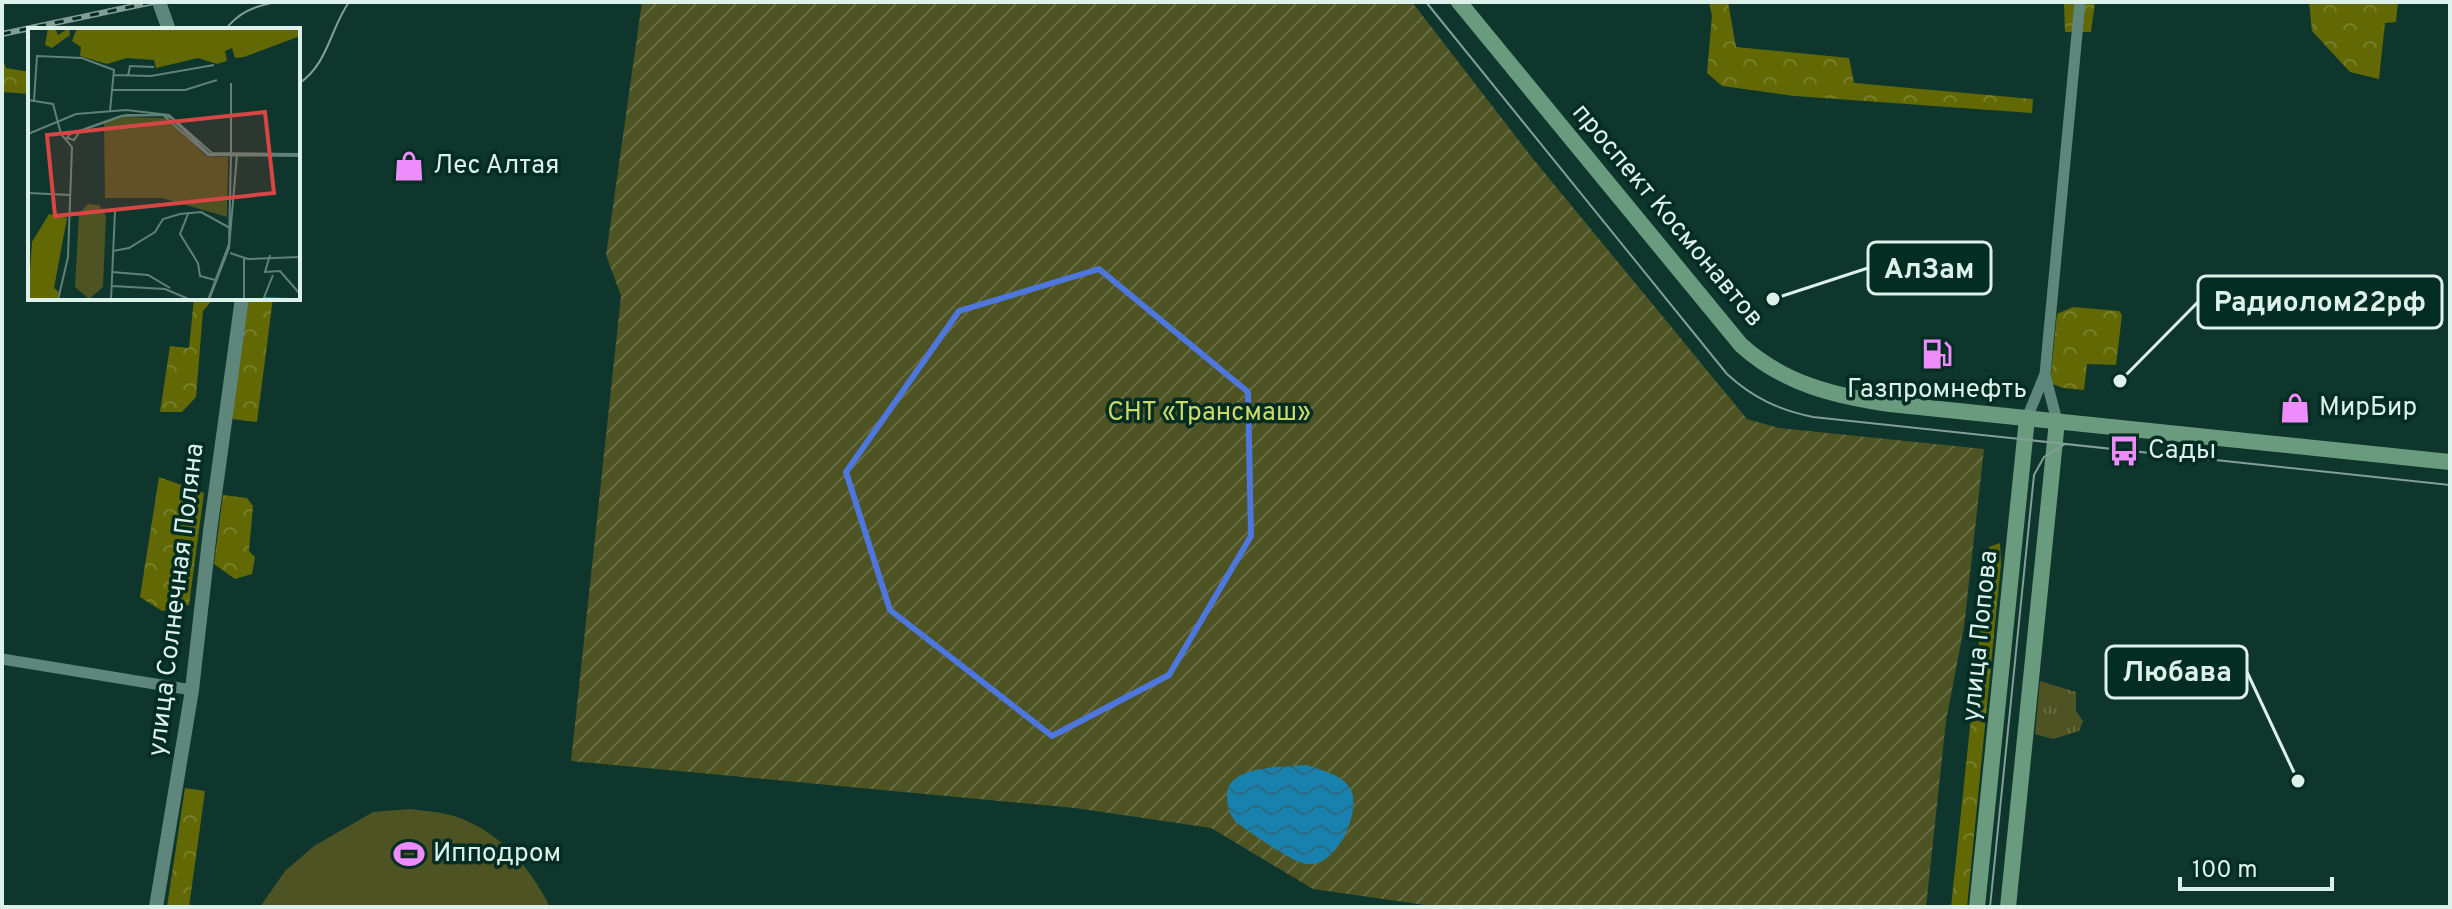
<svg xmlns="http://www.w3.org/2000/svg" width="2452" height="909" viewBox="0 0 2452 909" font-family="Overpass,sans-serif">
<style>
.grass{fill:url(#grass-tufts)}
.forest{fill:url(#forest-crowns)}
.garden{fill:url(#garden-furrows)}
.pitch{fill:#4e5323}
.water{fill:url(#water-waves)}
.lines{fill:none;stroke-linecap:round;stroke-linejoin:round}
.minor{stroke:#5f867b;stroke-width:11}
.tertiary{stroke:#5f867b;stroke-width:14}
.secondary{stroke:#6b9b7f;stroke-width:16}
.tram{stroke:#829f97;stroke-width:2}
.rail-casing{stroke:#829f97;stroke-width:6}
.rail{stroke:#032c23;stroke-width:3;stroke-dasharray:9;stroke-linecap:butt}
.marked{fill:none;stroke:#4d77dd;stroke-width:6;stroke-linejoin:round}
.labels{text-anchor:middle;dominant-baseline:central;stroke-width:7;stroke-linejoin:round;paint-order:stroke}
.poi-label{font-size:26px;fill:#ddf1eb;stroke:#032c23;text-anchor:start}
.street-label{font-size:26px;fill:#ddf1eb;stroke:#032c23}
.park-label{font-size:26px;fill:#cdda66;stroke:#032c23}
.inset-river{fill:none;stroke:#1881ae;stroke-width:4}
.inset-road{fill:none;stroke:#618178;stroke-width:2}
.view{fill:#d74645;fill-opacity:0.15;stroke:#d74645;stroke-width:4}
.inset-edge{fill:none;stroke:#ddf1eb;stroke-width:4}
.leader{fill:none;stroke:#ddf1eb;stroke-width:3}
.callout-dot{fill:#ddf1eb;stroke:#032c23;stroke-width:3}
.callout{fill:#032c23;stroke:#ddf1eb;stroke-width:3}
.callout-label{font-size:28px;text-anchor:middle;font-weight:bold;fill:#ddf1eb}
</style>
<defs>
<pattern id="grass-tufts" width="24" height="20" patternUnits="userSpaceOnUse" patternTransform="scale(2)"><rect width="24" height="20" fill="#4e5323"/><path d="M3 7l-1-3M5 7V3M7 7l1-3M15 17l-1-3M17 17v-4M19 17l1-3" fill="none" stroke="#676c43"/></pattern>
<pattern id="forest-crowns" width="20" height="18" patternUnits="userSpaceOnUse" patternTransform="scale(2)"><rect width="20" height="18" fill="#626904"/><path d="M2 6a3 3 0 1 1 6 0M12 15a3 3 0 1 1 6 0" fill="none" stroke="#787f29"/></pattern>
<pattern id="garden-furrows" width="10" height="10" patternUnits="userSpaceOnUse" patternTransform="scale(2)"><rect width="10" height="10" fill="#4e5323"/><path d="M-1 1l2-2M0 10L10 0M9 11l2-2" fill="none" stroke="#676c43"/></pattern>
<pattern id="water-waves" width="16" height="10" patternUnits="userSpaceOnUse" patternTransform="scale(2)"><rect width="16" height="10" fill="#1881ae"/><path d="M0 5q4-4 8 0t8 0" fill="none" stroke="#296a84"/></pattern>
</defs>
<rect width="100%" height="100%" fill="#0e362c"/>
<!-- grass -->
<path class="grass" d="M2040 681 2076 692V711L2083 721 2079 731 2053 739 2035 734Z"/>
<!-- forest -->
<path class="forest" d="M1709 2H1728L1736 47 1849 58 1854 83 2033 99 2032 113 1795 96 1722 86 1707 73 1712 16Z
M2064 2H2095L2091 32H2065Z
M2309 2H2398L2396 22 2385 23 2379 79 2350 72 2312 31Z
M2 58 6 68 30 72V94L2 92Z
M194 298H214L203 311 196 397 182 412H160L170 346 189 348Z
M249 298H273L257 422 232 419Z
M2073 307 2119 311 2122 315 2116 365 2087 364 2084 390 2063 388 2050 383 2057 314Z
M159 477 204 493 189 605 162 611 140 597Z
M223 495 247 498 253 506 249 551 255 557 252 574 235 579 214 564Z
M2000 543 2001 564 1967 907H1951L1989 547Z
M185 788 205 791 189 907H167Z"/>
<!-- garden -->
<path class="garden" d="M642 2H1412L1534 160 1747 419 1779 428 1984 449 1964 627 1946 721 1926 907H1439L1313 889 1211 828 1075 808 571 761 621 296 606 255Z"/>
<!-- pitch -->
<path class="pitch" d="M411 809C425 811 440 812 454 816 498 830 530 867 550 907H260L285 871 314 846 373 812Z"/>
<!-- water -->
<path class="water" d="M1307 765C1320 770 1343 775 1350 788 1363 811 1336 868 1307 864 1291 862 1252 833 1237 823 1229 814 1227 807 1227 795 1227 765 1284 767 1307 765Z"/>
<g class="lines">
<!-- minor -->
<path class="minor" d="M2045 375 2057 421
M2027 418 2045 374 2080 2
M2 659 192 690"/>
<!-- tertiary -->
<path class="tertiary" d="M159 2 169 30
M156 907 192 690 210 531 242 298"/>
<!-- secondary -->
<path class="secondary" d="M1459 2 1741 345C1784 384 1835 396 1890 404L2450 462
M1977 907 2027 418
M2008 907 2057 421"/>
<!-- tram -->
<path class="tram" d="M1426 2 1727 374C1753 398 1779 410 1813 417L2450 485
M225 30C239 12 253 7 275 2
M298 84C328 65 330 29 349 2
M1990 907 2034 475 2044 457 2065 444"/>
<!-- rail casing -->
<g class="rail-casing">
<path id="rail" d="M2 34 153 2"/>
</g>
<!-- rail -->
<use href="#rail" class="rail"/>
</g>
<!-- marked area -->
<path class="marked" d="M1099 269 1248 392 1251 536 1169 675 1052 736 890 610 846 472 959 311Z"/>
<!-- icons -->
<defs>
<g id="shop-bare" transform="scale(2.4)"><path d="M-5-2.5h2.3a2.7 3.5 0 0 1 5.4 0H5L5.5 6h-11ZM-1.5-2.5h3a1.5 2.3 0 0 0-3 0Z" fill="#ed8cfa" stroke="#032c23" stroke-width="2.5" paint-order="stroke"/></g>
<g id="fuel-bare" transform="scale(2.4)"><path d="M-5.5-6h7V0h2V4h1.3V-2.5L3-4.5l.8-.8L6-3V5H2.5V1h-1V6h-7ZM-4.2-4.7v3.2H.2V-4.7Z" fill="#ed8cfa" stroke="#032c23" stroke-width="2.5" paint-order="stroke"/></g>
<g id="bus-bare" transform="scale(2.4)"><path d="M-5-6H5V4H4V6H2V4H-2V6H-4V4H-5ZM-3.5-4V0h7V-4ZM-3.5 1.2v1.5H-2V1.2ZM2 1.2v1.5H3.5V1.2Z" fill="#ed8cfa" stroke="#032c23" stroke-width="2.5" paint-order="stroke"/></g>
<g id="stadium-bare" transform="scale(2.4)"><path d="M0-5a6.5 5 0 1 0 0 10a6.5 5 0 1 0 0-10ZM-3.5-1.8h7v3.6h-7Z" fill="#ed8cfa" stroke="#032c23" stroke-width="2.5" paint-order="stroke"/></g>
</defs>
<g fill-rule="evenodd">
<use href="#shop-bare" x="409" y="166"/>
<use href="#fuel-bare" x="1937" y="354"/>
<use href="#shop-bare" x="2295" y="408"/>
<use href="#bus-bare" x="2124" y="451"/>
<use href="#stadium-bare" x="409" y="854"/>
</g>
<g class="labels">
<!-- poi labels -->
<g class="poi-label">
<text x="433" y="166">Лес Алтая</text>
<text x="1937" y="390" text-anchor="middle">Газпромнефть</text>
<text x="2319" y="408">МирБир</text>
<text x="2148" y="451">Сады</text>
<text x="433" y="854">Ипподром</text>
</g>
<!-- street labels -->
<g class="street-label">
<text transform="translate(1667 216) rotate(50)">проспект Космонавтов</text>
<text transform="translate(177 600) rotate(-83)">улица Солнечная Поляна</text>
<text transform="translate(1981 636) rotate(-84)">улица Попова</text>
</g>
<!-- park labels -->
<g class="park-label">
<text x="1209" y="413">СНТ «Трансмаш»</text>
</g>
</g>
<!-- overview -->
<g transform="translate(28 28)">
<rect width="272" height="272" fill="#0e362c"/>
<path d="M20 0H27L30 7 41 0 42 7 24 20 17 17ZM49 0H272V8L216 29 207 30 204 20 197 23 199 33 189 36 170 30 128 40 126 32 99 30 79 36 52 28 53 19 44 13ZM21 186 39 190 26 260 31 264 29 272H0L4 214Z" fill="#626904"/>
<path d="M93 89 140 90 178 128 200 129 199 189 134 170H77L76 95Z" fill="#4e5323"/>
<path d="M60 176 71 177 78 188 75 259 61 271 47 259 51 186Z" fill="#4e5323"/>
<path class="inset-river" d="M237 271 261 272"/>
<path class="inset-road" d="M86 47 123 48 186 37M100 48 102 38 126 39M203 55V126M85 62H157L189 52M0 72 25 76 33 106 44 119 40 229 30 272M6 73 9 28 54 30 86 42 82 83M0 106 48 86 98 82 141 87 184 125 272 126M272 127 181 126 143 90 139 88 135 87H99L93 88 42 106 39 110 46 112 52 103 94 88 135 87 180 127 272 128M0 165 43 167M160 186 152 206 170 235 172 248 187 252M85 223 101 220 127 204 135 191 152 186 173 184 202 200M202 225 220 231 272 229M242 227 237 244 252 243 272 266M216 230V272M84 244 120 247 142 260M84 258 137 261 163 272M83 272 87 183M180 272 201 216 203 126M181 272 201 220 209 127M235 272 245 247"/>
<path class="view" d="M237 84 246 165 27 188 19 107Z"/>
<rect width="272" height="272" class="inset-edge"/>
</g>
<!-- callouts -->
<path class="leader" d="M1773 299L1868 268M2120 381L2198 302M2298 781L2247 672"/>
<g class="callout-dot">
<circle cx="1773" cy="299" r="8"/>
<circle cx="2120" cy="381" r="8"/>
<circle cx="2298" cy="781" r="8"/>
</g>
<g class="callout">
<rect x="1868" y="242" width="123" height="52" rx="8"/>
<rect x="2198" y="276" width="244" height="52" rx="8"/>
<rect x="2106" y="646" width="141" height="52" rx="8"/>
</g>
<g class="callout-label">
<text x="1929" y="278">АлЗам</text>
<text x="2320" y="311">Радиолом22рф</text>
<text x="2177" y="681">Любава</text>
</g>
<!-- border -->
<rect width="2452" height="909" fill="none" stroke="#ddf1eb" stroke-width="8"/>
<!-- scale -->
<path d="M2180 877v12h152v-12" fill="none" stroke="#ddf1eb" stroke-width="4"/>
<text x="2192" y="877" font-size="24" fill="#ddf1eb" stroke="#032c23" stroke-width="6" paint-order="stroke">100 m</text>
</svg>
